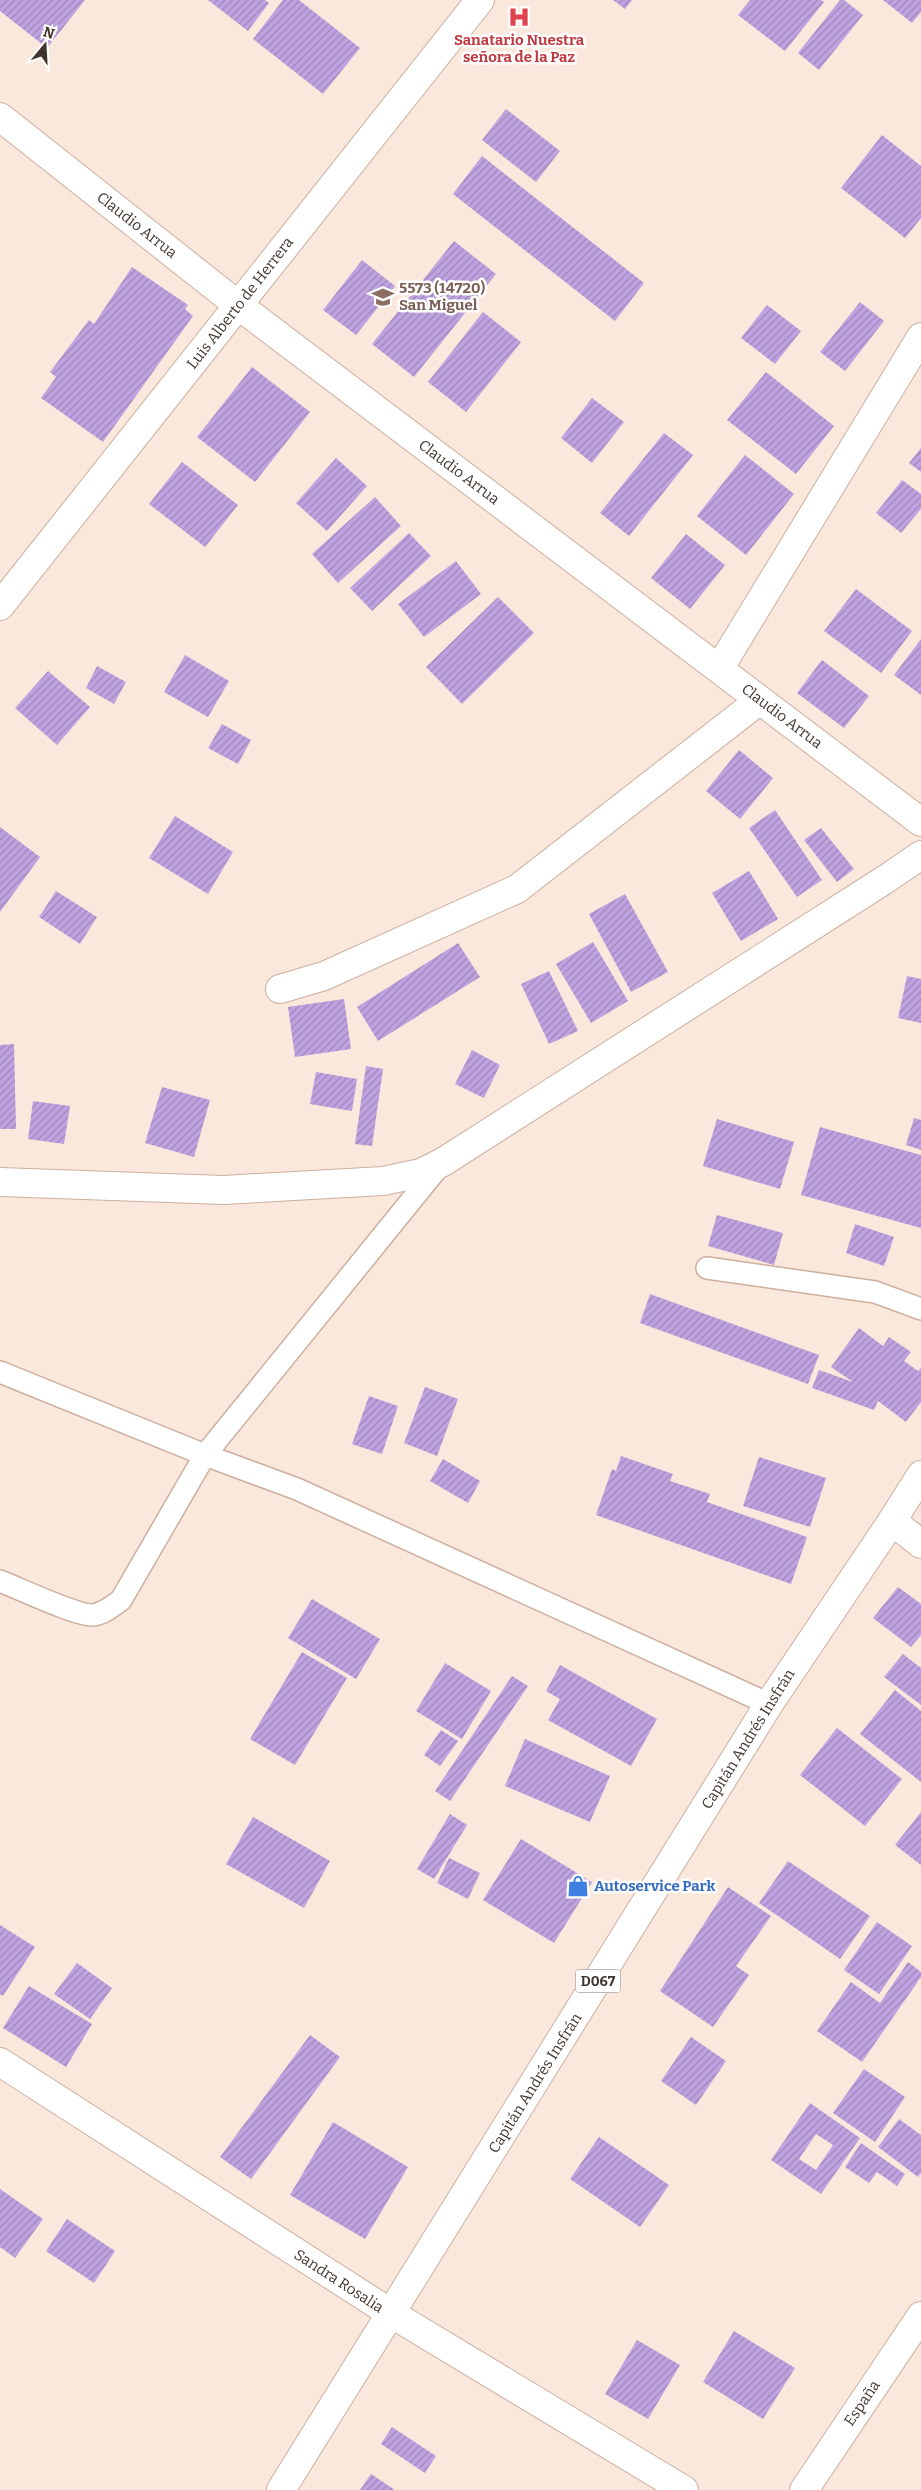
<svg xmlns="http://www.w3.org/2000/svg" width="921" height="2490" viewBox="0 0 921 2490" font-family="Bitter,serif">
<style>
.building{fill:url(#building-hatch);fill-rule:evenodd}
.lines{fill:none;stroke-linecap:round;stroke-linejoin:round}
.service-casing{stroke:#cdaf9d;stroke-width:24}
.minor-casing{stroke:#cdaf9d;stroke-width:30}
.primary-casing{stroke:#cdaf9d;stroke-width:30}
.service{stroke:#fff;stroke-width:21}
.minor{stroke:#fff;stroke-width:28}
.primary{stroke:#fff;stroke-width:28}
.labels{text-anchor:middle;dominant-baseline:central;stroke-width:5;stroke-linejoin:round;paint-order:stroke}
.shield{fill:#fff;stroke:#79716c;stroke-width:1}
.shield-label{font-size:14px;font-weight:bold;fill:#40342d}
.health-label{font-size:15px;font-weight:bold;fill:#be3a42;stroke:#fff}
.street-label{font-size:15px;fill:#40342d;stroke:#fff}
.education-label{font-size:15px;font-weight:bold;fill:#785e54;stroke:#fff;text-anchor:start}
.shop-label{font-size:15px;font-weight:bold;fill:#366cbe;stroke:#fff;text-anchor:start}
</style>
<defs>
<pattern id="building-hatch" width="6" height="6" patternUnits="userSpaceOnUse" patternTransform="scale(1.25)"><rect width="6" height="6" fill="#bfa3e1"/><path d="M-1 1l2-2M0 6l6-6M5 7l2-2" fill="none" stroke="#9d86b7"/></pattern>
</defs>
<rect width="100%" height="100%" fill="#fbe8dd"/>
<!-- building -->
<path class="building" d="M0 0H85L47 48 0 11Z
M208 0H265L269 3 248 31Z
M283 0H299L360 48 323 94 253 39Z
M613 0H632L625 9Z
M750 0H821L824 2 785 51 738 15Z
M840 0H844L863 15 819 70 798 53Z
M883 0H921V12L912 23Z
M506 109 560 151 536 182 482 140Z
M882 135 921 166V218L905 238 841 188Z
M482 156 644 283 615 321 453 194Z
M454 241 496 274 414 377 372 344Z
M362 260 395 286 356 335 323 310Z
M132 267 188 305 185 309 193 316 103 442 41 398 56 377 50 372 89 320 94 324Z
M860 302 884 321 845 371 820 352Z
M767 305 801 331 775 364 741 338Z
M483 312 521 342 466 412 428 382Z
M252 367 310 412 255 482 197 437Z
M766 372 834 426 796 474 727 420Z
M592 398 624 422 592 463 561 438Z
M664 433 693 455 629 536 600 513Z
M921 448V472L909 463Z
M745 455 794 494 746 555 697 516Z
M336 458 367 486 327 531 296 503Z
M182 462 238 505 205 547 149 504Z
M902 480 921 494V509L901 533 876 513Z
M375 497 401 526 338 583 312 554Z
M409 533 431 556 372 611 350 588Z
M686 534 725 565 690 609 651 578Z
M456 561 481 594 424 637 398 604Z
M856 589 912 631 881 673 824 631Z
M498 597 534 633 462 704 426 667Z
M921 639V695L894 675Z
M185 655 229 681 208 717 164 692Z
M822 660 869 696 844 728 797 693Z
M97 666 126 682 114 704 86 688Z
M48 671 90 707 57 745 15 708Z
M222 724 251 740 238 764 208 748Z
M739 750 773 778 740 819 706 791Z
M775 810 822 880 797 897 749 828Z
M175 816 233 852 208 894 149 858Z
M0 827 40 857 0 912Z
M821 828 854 869 837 882 804 840Z
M749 871 778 919 741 941 712 893Z
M56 891 97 917 80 944 39 917Z
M625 894 668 972 631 992 589 914Z
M593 942 628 1001 591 1023 556 964Z
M458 943 480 977 378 1041 357 1007Z
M549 971 578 1031 549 1044 521 984Z
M907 976 921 979V1023L898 1018Z
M344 999 351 1049 295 1057 288 1007Z
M14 1044 16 1129H0V1045Z
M472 1050 500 1065 484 1098 455 1084Z
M366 1066 383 1069 372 1146 355 1144Z
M316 1072 357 1079 352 1111 310 1104Z
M162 1087 210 1100 194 1157 145 1143Z
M33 1101 70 1106 64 1144 28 1139Z
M914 1118 921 1120V1150L906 1145Z
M717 1119 794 1142 780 1189 703 1166Z
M820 1127 921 1155V1228L801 1195Z
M717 1215 783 1233 774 1265 708 1246Z
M855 1224 894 1237 884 1266 846 1253Z
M650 1294 819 1355 808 1384 640 1323Z
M859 1328 883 1346 889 1337 911 1352 904 1361 918 1371 921 1368V1402L906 1422 878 1401 874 1410 812 1388 819 1370 853 1382 831 1367Z
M425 1387 458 1399 437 1456 404 1443Z
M369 1396 398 1406 382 1454 352 1444Z
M621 1456 673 1474 670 1481 710 1494 707 1502 807 1537 791 1584 596 1515 612 1469 616 1471Z
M759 1457 826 1478 810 1527 743 1506Z
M443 1459 480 1481 468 1503 430 1481Z
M898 1587 921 1604V1635L911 1647 873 1618Z
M312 1599 380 1639 356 1679 288 1638Z
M302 1652 347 1678 295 1765 250 1739Z
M903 1654 921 1668V1705L884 1677Z
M445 1663 491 1691 462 1739 416 1711Z
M560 1665 657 1719 631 1766 548 1720 560 1699 546 1691Z
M512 1676 528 1686 450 1801 435 1791Z
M895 1690 921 1711V1782L860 1734Z
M837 1728 902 1779 865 1826 800 1775Z
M441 1730 458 1741 440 1766 424 1755Z
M525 1739 610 1776 590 1822 505 1786Z
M921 1812V1865L895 1845Z
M450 1814 467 1825 434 1879 417 1869Z
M253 1817 330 1861 304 1908 226 1864Z
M521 1839 592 1882 554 1943 483 1900Z
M449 1858 480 1873 468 1899 437 1883Z
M788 1861 870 1916 840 1959 759 1903Z
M728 1887 771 1916 736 1966 749 1975 713 2027 660 1991Z
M877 1922 912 1946 879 1994 844 1970Z
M0 1925 35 1947 3 1996 0 1994Z
M908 1962 921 1972V1977L862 2062 817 2031 851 1982 880 2003Z
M77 1963 112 1988 90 2019 54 1994Z
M29 1986 92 2024 66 2067 3 2028Z
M310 2035 340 2057 251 2179 220 2157Z
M691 2037 726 2061 696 2105 661 2081Z
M864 2069 905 2097 875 2142 833 2113Z
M810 2103 860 2138 821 2194 771 2160ZM816 2134 833 2145 816 2170 799 2159Z
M899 2119 921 2135V2173L918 2177 878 2147Z
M333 2122 408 2167 365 2239 290 2195Z
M599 2137 669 2185 640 2227 570 2179Z
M861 2143 905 2174 897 2186 877 2172 869 2183 845 2167Z
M0 2189 43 2219 15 2258 0 2247Z
M67 2219 115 2251 94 2283 46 2251Z
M734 2331 795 2368 763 2419 703 2382Z
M637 2340 680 2365 648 2419 605 2394Z
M392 2427 436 2456 425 2473 381 2444Z
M371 2474 395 2490H360Z"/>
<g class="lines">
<!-- service casing -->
<g class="service-casing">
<path id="service" d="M440 1165 205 1455 297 1489 769 1704
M707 1268 875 1292 921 1309
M0 1372 205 1455 121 1600C113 1606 103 1614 93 1615 77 1616 18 1588 0 1581"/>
</g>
<!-- minor casing -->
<g class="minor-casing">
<path id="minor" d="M0 117 238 305 921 822
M0 606 480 0
M719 669 921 337
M280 989 324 976 517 889 760 700
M0 1182 223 1190 383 1181 421 1173 443 1162 886 879 921 855
M892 1521 921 1544
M0 2062 392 2314 684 2490
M804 2490 921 2316"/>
</g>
<!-- primary casing -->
<g class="primary-casing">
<path id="primary" d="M281 2490 769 1704 892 1521 921 1475"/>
</g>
<!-- service -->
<use href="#service" class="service"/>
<!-- minor -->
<use href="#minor" class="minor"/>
<!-- primary -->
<use href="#primary" class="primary"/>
</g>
<!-- icons -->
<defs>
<g id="hospital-bare" transform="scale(1.725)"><path d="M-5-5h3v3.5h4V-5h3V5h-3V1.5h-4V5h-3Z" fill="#e0444e" stroke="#fff" stroke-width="2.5" paint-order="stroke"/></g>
<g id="school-bare" transform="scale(1.725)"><path d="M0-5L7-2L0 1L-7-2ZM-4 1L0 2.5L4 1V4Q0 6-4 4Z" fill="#8d6e63" stroke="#fff" stroke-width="2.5" paint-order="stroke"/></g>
<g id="shop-bare" transform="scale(1.725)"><path d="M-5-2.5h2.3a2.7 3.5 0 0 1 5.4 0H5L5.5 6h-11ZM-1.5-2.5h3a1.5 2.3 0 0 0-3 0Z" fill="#3f7fe0" stroke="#fff" stroke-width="2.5" paint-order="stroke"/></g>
</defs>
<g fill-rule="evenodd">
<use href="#hospital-bare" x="519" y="17"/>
<use href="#school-bare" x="383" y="297"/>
<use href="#shop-bare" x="578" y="1886"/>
</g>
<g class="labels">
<!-- shield labels -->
<rect class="shield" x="575.5" y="1969.5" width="45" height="23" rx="4"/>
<g class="shield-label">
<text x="598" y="1981">D067</text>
</g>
<!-- health labels -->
<g class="health-label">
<text x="519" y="40">Sanatario Nuestra<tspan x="519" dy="17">señora de la Paz</tspan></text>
</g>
<!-- street labels -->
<g class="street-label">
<text transform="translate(137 225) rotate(38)">Claudio Arrua</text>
<text transform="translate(240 303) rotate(-52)">Luis Alberto de Herrera</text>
<text transform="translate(459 472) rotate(37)">Claudio Arrua</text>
<text transform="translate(782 716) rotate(37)">Claudio Arrua</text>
<text transform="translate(748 1739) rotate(-58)">Capitán Andrés Insfrán</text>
<text transform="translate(535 2083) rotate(-58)">Capitán Andrés Insfrán</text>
<text transform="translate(339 2281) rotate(33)">Sandra Rosalia</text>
<text transform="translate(862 2403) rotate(-56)">España</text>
</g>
<!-- education labels -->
<g class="education-label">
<text x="399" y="288">5573 (14720)<tspan x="399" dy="17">San Miguel</tspan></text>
</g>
<!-- shop labels -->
<g class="shop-label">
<text x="594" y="1886">Autoservice Park</text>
</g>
</g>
<!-- north arrow -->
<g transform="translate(45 45) rotate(18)" stroke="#ffffff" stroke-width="4" paint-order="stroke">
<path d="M0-4L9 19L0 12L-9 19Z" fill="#40342d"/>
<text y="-8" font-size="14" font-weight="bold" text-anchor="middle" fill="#40342d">N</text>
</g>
</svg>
